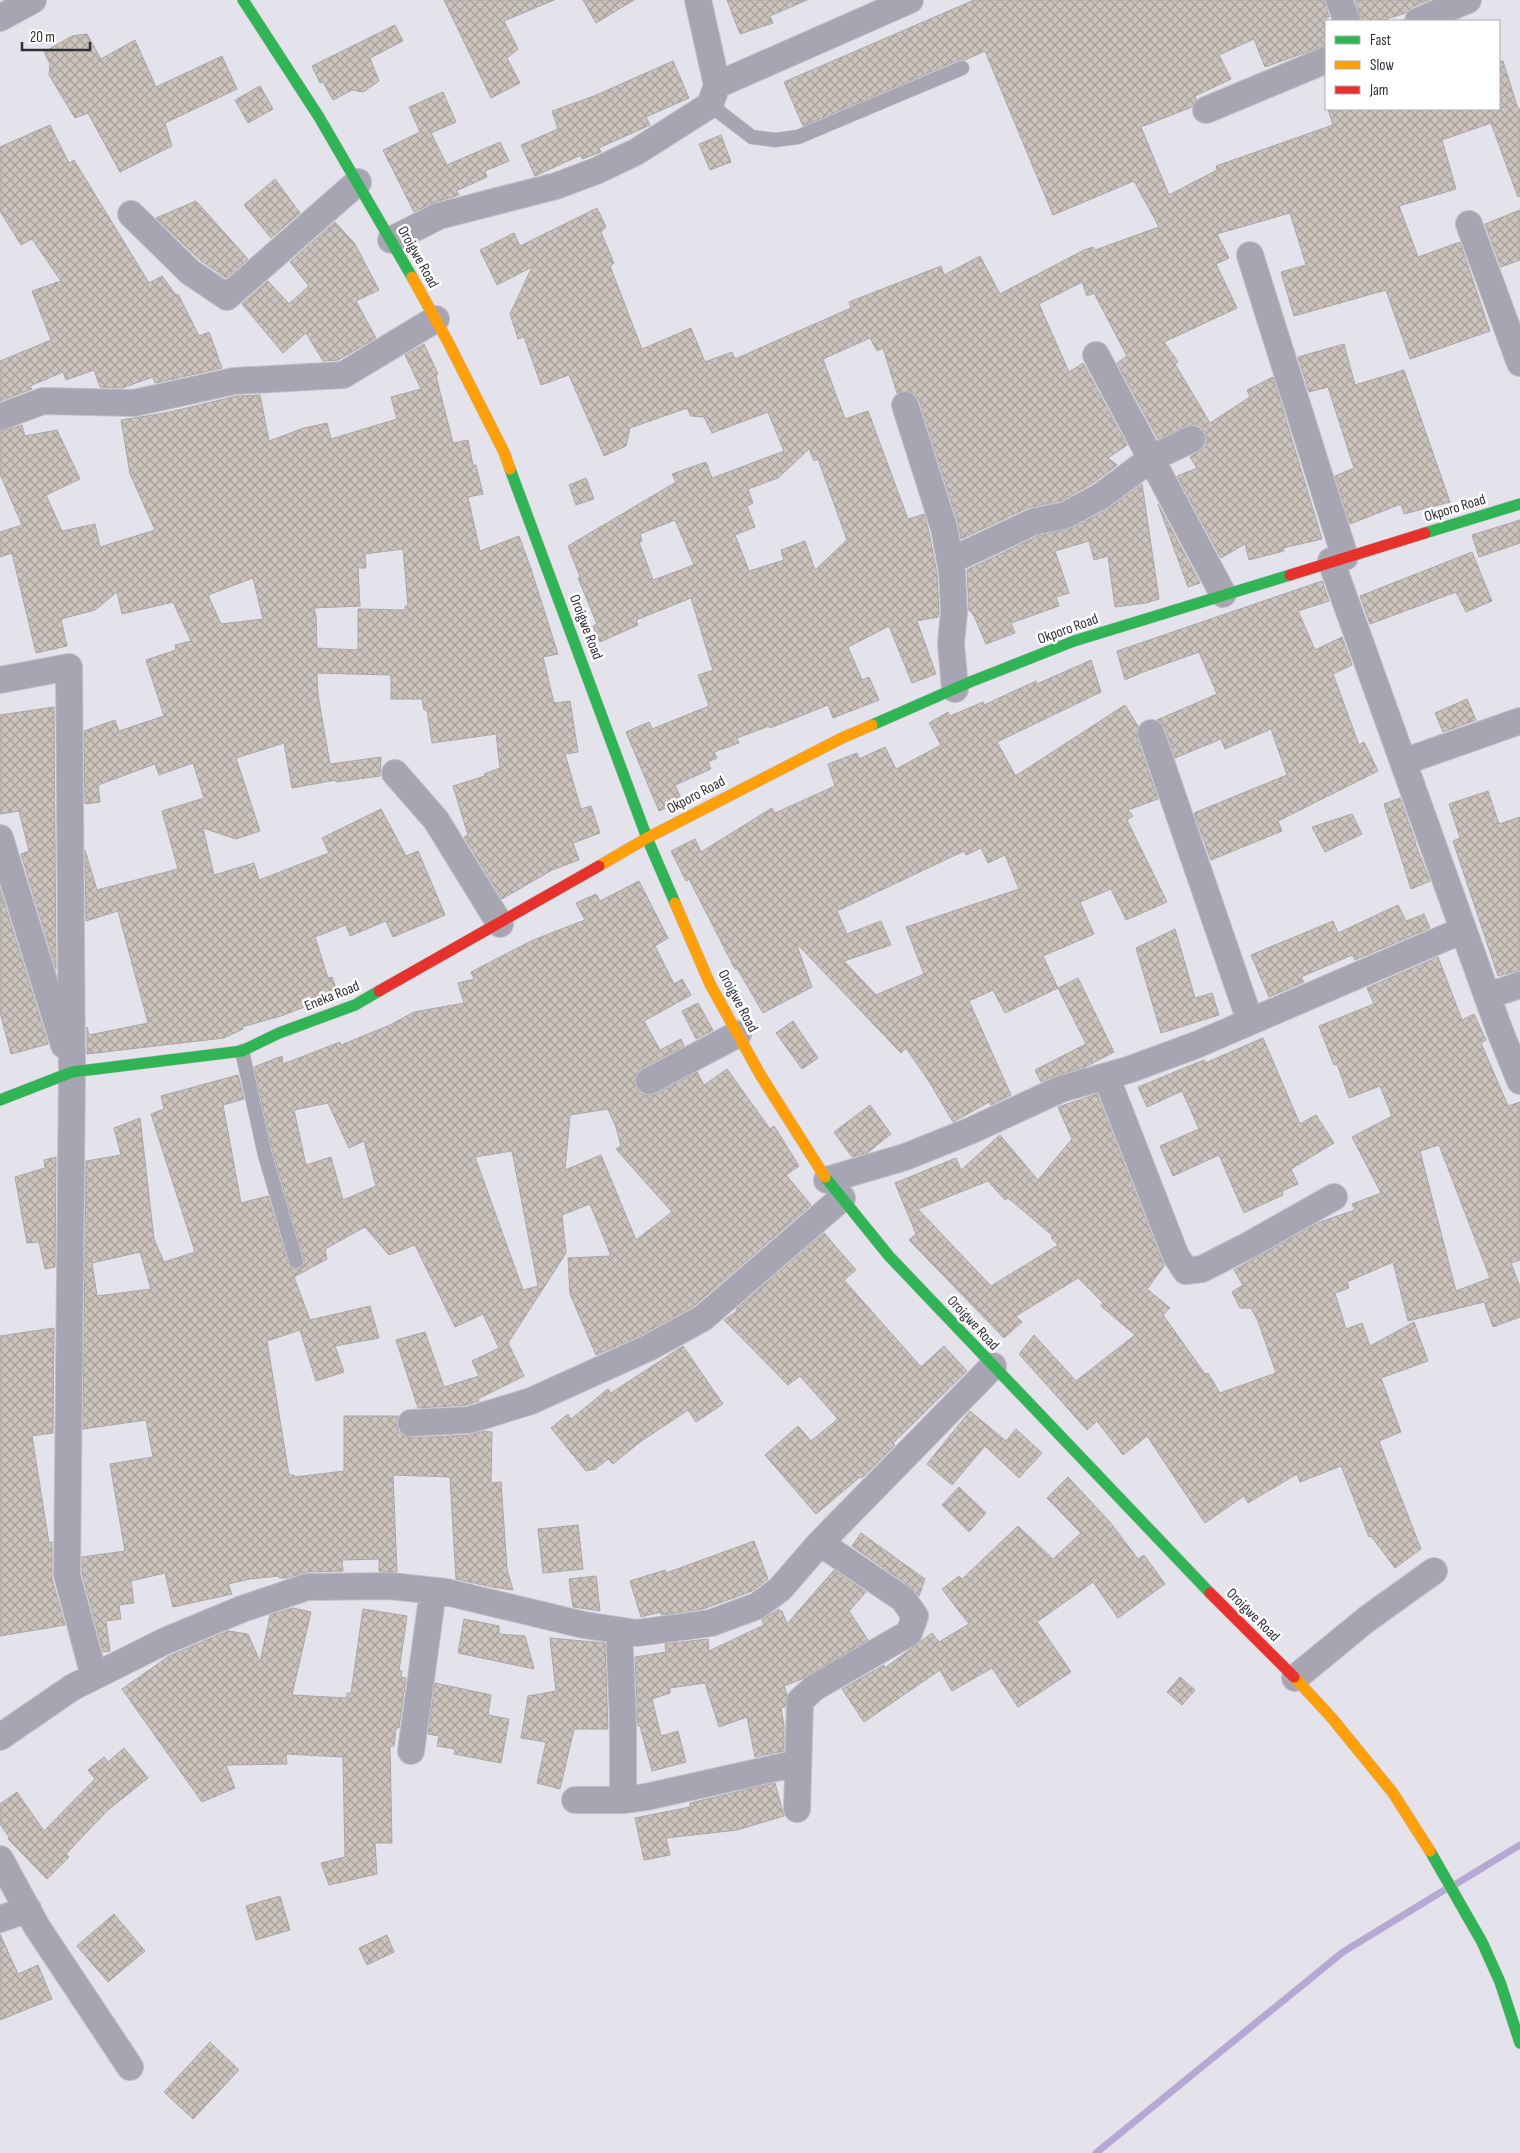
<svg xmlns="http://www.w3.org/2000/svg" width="1520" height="2153" viewBox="0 0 1520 2153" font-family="'Sofia Sans Condensed',sans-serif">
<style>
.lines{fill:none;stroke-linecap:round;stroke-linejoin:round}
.stream{stroke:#b5a9d3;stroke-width:7}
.building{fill:url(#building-cross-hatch);stroke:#aaa7a8;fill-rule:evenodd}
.lane-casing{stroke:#c1bfc6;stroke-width:15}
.street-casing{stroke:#c1bfc6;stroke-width:28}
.fast-casing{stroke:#c1bfc6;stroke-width:12}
.slow-casing{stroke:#c1bfc6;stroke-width:12}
.jam-casing{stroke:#c1bfc6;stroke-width:12}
.lane{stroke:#a8a5b2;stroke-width:14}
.street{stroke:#a8a5b2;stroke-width:26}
.fast{stroke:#30b455;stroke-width:11}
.slow{stroke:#ff9f0a;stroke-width:11}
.jam{stroke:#e5322d;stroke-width:11}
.labels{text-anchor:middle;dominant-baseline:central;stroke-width:5;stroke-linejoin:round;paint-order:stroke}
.street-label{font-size:15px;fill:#312f36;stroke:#fff}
</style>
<defs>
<pattern id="building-cross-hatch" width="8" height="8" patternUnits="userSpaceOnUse" patternTransform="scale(1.25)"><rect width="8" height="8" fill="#ccc3bd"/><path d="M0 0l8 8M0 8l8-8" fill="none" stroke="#a69f9a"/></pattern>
</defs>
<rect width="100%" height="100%" fill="#e4e2eb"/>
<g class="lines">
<!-- stream -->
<path class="stream" d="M1456 1884 1520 1845
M1096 2153 1343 1952 1446 1889"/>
</g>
<!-- building -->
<path class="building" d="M444 0H554L504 21 518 49 507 58 520 83 491 98Z
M583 0H634L596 23Z
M727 0H807L770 16 773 23 740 34Z
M974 0H1324L1329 17 1326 18V45L1265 67 1254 39 1219 55 1231 79 1195 96 1196 99 1192 107 1141 127 1169 195 1217 170 1216 166 1333 125 1328 109H1499V61H1503L1518 109H1520V196L1518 197 1491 123 1442 140 1456 189 1399 206 1418 257 1460 242 1490 331 1410 359 1386 290 1294 316 1281 272 1306 265 1290 213 1217 234 1229 258 1216 264 1237 308 1164 342 1178 362 1175 364 1210 423 1250 397 1247 390 1273 377 1322 539 1283 548 1284 551 1249 560 1245 544 1221 558 1177 476 1197 468 1190 457 1205 447 1207 440 1205 432 1200 426 1193 424 1158 439 1117 363 1127 356 1094 293 1087 296 1082 282 1039 304 1069 372 1083 363 1127 445 1108 458 1117 465 1093 483 1061 501 1027 508 961 539 958 523 919 400 915 394 909 391 897 393 883 348 877 351 870 338 823 359 845 419 868 411 908 519 924 514 929 532 937 574 939 612 938 617 917 621 936 674 912 683 889 626 848 647 862 680 869 677 879 700 833 718 828 705 770 728 769 726 737 738 739 743 714 752 717 758 708 762 711 769 675 785 682 801 659 811 626 732 649 722 652 729 709 706 698 675 713 670 691 598 636 620 638 625 600 642 593 626 597 624 578 578 580 577 568 546 676 482 672 474 706 462 712 478 784 451 768 412 712 433 704 417 691 416 687 408 630 428 626 446 604 456 569 375 541 385 524 337 518 339 510 314 532 267 497 285 480 250 514 233 520 246 597 208 606 227 601 232 614 263 610 266 642 349 691 328 705 362 732 352 735 359 851 308 849 302 941 266 944 275 980 256 1000 294 1084 250 1093 247 1095 250 1159 227 1134 181 1053 215 985 51 965 60H959L803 126 784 82ZM809 449 814 461 818 459 847 540 815 570 805 541 781 550 784 560 749 571 735 535 755 527 747 506 753 503 748 489 778 478ZM675 520 694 565 653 580 639 542 642 541 640 534Z
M1355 0H1429L1412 7 1406 13 1380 21H1362Z
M395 25 403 41 370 58 379 81 363 92 352 90 333 100 323 82 320 83 312 66Z
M87 34 101 59 135 40 156 87 222 56 237 89 165 123 172 146 120 172 88 113 75 118 49 75 50 64 44 52 72 36Z
M673 61 689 98 646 117 650 125 599 148 601 152 582 159 581 155 535 176 521 145 558 129 552 111 594 96Z
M260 86 273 109 248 123 235 100Z
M443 92 456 122 431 133 447 165 500 142 509 161 485 171 487 177 456 191 459 195 435 202 414 212 383 150 420 132 409 107Z
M50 125 69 163 74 160 149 283 162 276 176 295 178 294 199 336 209 332 222 368 155 383 153 377 122 388 100 387 94 370 66 380 63 372 30 386 32 389 0 401V361L51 340 32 291 61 281 32 239 21 245 0 211V147Z
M721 135 731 162 710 170 699 144Z
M275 179 300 213 271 238 244 205Z
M196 201 248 259 226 278 200 260 156 218Z
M1520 210V260L1501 267 1485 224Z
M335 222 355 244 379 290 356 301 376 338 338 360 323 361 306 333 283 353 242 304 268 281 289 304 309 286 290 262Z
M424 344 438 374 436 376 453 443 468 440 473 465H476L483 494 468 497 480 551 519 536 530 566 558 654 543 657 554 703 570 701 578 752 565 754 581 809 591 806 600 833 573 843 579 860 552 870 502 899 464 837 468 835 453 786 485 776 484 774 500 768 496 734 432 743 427 710H424L422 699H391V675L317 673 318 695 330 764 381 757 380 776 336 782V780L292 788 284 743 236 758 260 831 236 839 203 828 214 875 254 863 259 880 329 853 322 838 381 809 406 856 418 851 445 915 393 937 386 921 350 936 346 925 315 937 328 978 332 977 338 994 281 1016 242 1027 243 1029 224 1038 87 1054V1027L89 1035 148 1023 118 911 86 921 85 850 97 890 178 869 162 811 204 798 193 763 159 775 155 764 98 785 100 802 85 804 84 731 115 720 119 731 164 716 146 660 176 650 175 645 191 641 173 602 122 614 117 592 95 610 61 619 67 646 36 653 12 553 0 557V532L22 525 0 474V432L22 425 25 436 57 430 80 479 46 495 62 531 95 524 100 547 155 530 130 474 121 420 165 413 237 396 260 395 269 441 304 428 327 423 331 439 397 419 391 397 421 389 405 355ZM403 549 408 606H405L406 610 358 609V650L317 648 316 616 314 608 360 606 358 568H366L365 554ZM253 578 263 619 221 624 208 595Z
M1344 344 1355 385 1404 370 1450 502 1404 514 1401 504 1350 524 1335 476 1354 468 1328 387 1309 392 1298 357Z
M586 478 594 499 576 505 569 485Z
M1142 484 1159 599 1146 603 1115 607 1108 556 1094 560 1089 541 1055 551 1069 593 1056 597 1059 606 1011 623 1015 633 986 644 975 618 971 611H969L967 570 1038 536 1073 528 1108 509Z
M1158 504 1200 583 1188 587Z
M1520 520V543L1479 557 1472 535Z
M1472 552 1492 601 1466 612 1456 592 1370 624 1360 596Z
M1322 581 1329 601 1298 611 1315 650 1342 637 1352 665 1333 674 1359 745 1364 742 1378 771 1278 821 1282 831 1211 860 1194 813 1287 775 1271 729 1225 749 1221 739 1175 758 1165 728 1157 720 1217 694 1199 652 1143 672 1125 680 1117 651Z
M1091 660 1101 692 997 742 1015 775H1017L1125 705 1138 726 1137 738 1158 799 1128 810 1133 816 1127 820 1167 902 1126 920 1111 889 1080 902 1094 934 1043 956 1058 988 1005 1013 993 990 969 1001 1011 1095 991 1105 989 1102 953 1122 930 1083 906 1048 901 1053 796 943 812 987 763 1013 737 968 735 969 689 879 686 881 671 851 695 839 701 852 772 808 775 813 835 786 828 764 857 753 859 759 885 747 896 769 941 745 929 723 948 712 950 716 983 702 984 705 1036 681 1037 684ZM981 848 988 863 1005 855 1019 889 906 927 924 974 876 995 844 961 891 945 881 921 847 934 837 911 964 851 966 855Z
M1467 699 1476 720 1443 732 1435 713Z
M54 707 56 969 21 854 29 851 19 811 0 814V715Z
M1488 791 1499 824 1520 817V970L1498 976 1453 841 1460 838 1449 804Z
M1400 798 1416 843H1415L1430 881 1411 889 1384 804Z
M1352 814 1362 834 1325 852 1312 827Z
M639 881 668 938 655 946 674 984 682 979 691 995 644 1021 660 1050 681 1039 684 1046 642 1068 637 1073 634 1080 636 1088 641 1094 649 1096 656 1094 697 1072 704 1085 727 1069 770 1129 774 1126 799 1166 786 1175 811 1205 694 1306 641 1335 596 1355 570 1294 568 1258 611 1256 590 1204 562 1215 566 1253 508 1343 524 1376 478 1399 479 1401 466 1405 418 1408 396 1340 425 1332 444 1387 479 1376 472 1361 499 1348 483 1314 455 1327 415 1245 389 1255 365 1227 325 1249 327 1259 294 1277 310 1320 370 1306 379 1338 335 1346 344 1372 316 1381 300 1330 267 1341 289 1475H294L295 1477 344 1471V1416H398L396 1423 398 1431 404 1436 411 1438 470 1435 484 1431 492 1432 491 1483 501 1482 507 1569 513 1590 492 1587 456 1579 450 1477 393 1475 397 1572 379 1571V1559L342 1560 343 1571 307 1572 287 1578H279V1576L250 1579 228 1584 232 1594 173 1607 165 1573 131 1581 134 1603 119 1605 121 1619 106 1621 110 1651 103 1652 82 1573V1557L125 1551 110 1464 153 1457 146 1420 83 1429 86 1161 121 1155 114 1128 140 1118 154 1239 164 1262 195 1252 151 1114 164 1109 161 1096 238 1075 244 1099 223 1105 241 1203 268 1196 288 1263 293 1269H299L304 1264V1259L273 1153 254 1067 282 1056 283 1064 340 1042 341 1045 390 1025 414 1012 464 1003 458 983 474 979 471 972 533 940 585 920 576 903 596 894 600 901ZM328 1103 349 1148 364 1141 376 1186 343 1200 331 1157 306 1165 294 1110ZM608 1109 616 1127 621 1146 616 1149 672 1212 636 1240 601 1155 565 1170 570 1115ZM512 1151 538 1286 523 1290 475 1157ZM140 1252 151 1289 97 1296 92 1263Z
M0 889 48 1044 11 1054 0 1012Z
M1398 905 1406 921 1424 914 1430 928 1355 960 1352 955 1301 977 1304 982 1269 997 1251 955 1333 921 1338 933Z
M1175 929 1195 998 1212 993 1219 1015 1161 1033 1136 948Z
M1438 957 1462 1020 1474 1014 1486 1040 1481 1043 1508 1106 1520 1102V1260L1511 1263 1520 1287V1317L1493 1327 1484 1302 1408 1321 1393 1262 1347 1282 1349 1288 1335 1293 1346 1329 1362 1323 1370 1346 1414 1322 1428 1361 1381 1378 1401 1432 1379 1441 1421 1549 1395 1568 1371 1536 1369 1537 1341 1466 1300 1482 1297 1474 1248 1503 1244 1496 1205 1523 1147 1436 1123 1455 1097 1421 1087 1430 1019 1354 1034 1335 1076 1381 1135 1335 1101 1306 1103 1303 1078 1278 1016 1316 1022 1322 1004 1338 909 1240 916 1234 895 1183 956 1158 961 1170 1000 1135 1038 1180 1072 1139 1058 1107 1097 1094 1164 1266 1147 1289 1170 1308 1163 1315 1205 1374 1208 1373 1220 1393 1276 1373 1258 1321 1251 1308H1240L1232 1292 1243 1285 1234 1270 1320 1222 1355 1210 1352 1204 1381 1193 1352 1137 1392 1116 1380 1086 1349 1098 1337 1064 1334 1065 1319 1026 1374 1004 1367 988ZM1439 1145 1490 1278 1456 1291 1420 1151ZM988 1181 1005 1200 1008 1198 1053 1236 1051 1238 1058 1245 991 1286 918 1209Z
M1078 978 1114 1052 1085 1067 1057 1075 1041 1082 1035 1070 1086 1044 1058 988Z
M698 1003 713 1030 696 1039 682 1011Z
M793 1021 818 1058 802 1069 776 1033Z
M1263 1038 1300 1124 1316 1115 1334 1143 1291 1169 1298 1184 1282 1191 1283 1195 1244 1213 1219 1155 1173 1176 1160 1146 1199 1129 1182 1091 1147 1107 1138 1087 1204 1060 1205 1063Z
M870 1105 891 1134 867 1153 852 1157 834 1132Z
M56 1157 55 1267 45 1269 39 1242 27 1243 15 1177 45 1168 44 1160Z
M824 1233 856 1270 844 1280 921 1367 944 1346 967 1371 893 1443 895 1445 864 1476 861 1478 860 1477 816 1514 765 1455 798 1426 811 1441 838 1419 800 1376 788 1385 724 1320 737 1311 736 1309Z
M54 1328 53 1433 32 1436 49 1543 52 1542V1579L65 1625 0 1636V1336Z
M683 1346 723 1404 696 1422 688 1410 640 1442 613 1464 608 1459 595 1469 586 1471 551 1428 568 1414 571 1419 608 1389 611 1393Z
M970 1411 1006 1441 1016 1429 1042 1453 1019 1478 985 1446 952 1485 927 1464Z
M1068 1477 1110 1522 1138 1559 1144 1555 1165 1584 1118 1618 1093 1582 1037 1622 1071 1672 1018 1707 992 1668 952 1691 940 1670 864 1722 842 1689 884 1665 885 1668 932 1633 939 1642 969 1624 942 1589 959 1576 962 1579 1018 1526 1053 1559 1081 1533 1047 1498Z
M959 1487 986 1513 969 1532 942 1505Z
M578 1525 583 1569 543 1573 538 1529Z
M861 1533 925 1579 919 1596 911 1587 852 1546Z
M754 1541 768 1579 752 1591 703 1609 661 1615V1612L641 1617 630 1581 665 1570 666 1573Z
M834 1570 866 1592 849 1611 868 1640 802 1679 784 1686 787 1694 785 1707 781 1708 784 1725V1751L755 1757 747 1717 719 1727 705 1683 670 1688V1693L652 1699 661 1736 678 1731 686 1762 652 1771 640 1726H638L635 1657 666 1652 665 1644 708 1639 709 1651 764 1625 762 1620 779 1609 780 1611H782L787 1624Z
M596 1576 600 1611 573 1607 569 1579Z
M293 1608 311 1612 292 1695 347 1698V1693H351L363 1609 407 1616 399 1671H402L401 1677 406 1678 399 1728H396L394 1746H390L392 1843H375L377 1874 329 1885 321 1863 345 1857 343 1757 286 1754 287 1764 226 1765 235 1788 202 1802 122 1689 169 1656 228 1631 248 1634 260 1662 270 1615Z
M464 1619 499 1626V1634L525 1636 534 1669 458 1653Z
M550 1638 605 1643 608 1729H574L560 1789 537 1783 546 1742 521 1738 528 1696 556 1691Z
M1180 1677 1195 1690 1182 1705 1167 1692Z
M435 1683 491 1695 488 1715 509 1719 501 1763 454 1754 455 1749 437 1746 439 1736 428 1734Z
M124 1748 148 1778 108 1810 66 1854 69 1857 47 1879 8 1839 9 1837 0 1824V1804L17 1792 44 1831 95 1779 88 1770 104 1757 108 1762Z
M775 1783 784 1816 737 1830 666 1838 670 1855 644 1860 635 1818 690 1807V1803Z
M280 1896 290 1930 256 1940 246 1906Z
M114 1914 145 1951 108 1982 77 1946Z
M0 1934 18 1974 38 1965 52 1999 0 2020Z
M387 1935 394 1952 367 1965 359 1948Z
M210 2042 239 2070 193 2119 164 2092Z"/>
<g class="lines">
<!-- lane casing -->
<g class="lane-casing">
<path id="lane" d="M710 105 752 137 775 140 798 137 962 68
M242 1051 265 1155 296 1261"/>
</g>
<!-- street casing -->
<g class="street-casing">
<path id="street" d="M1339 0 1347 21
M0 18 33 0
M1418 21 1468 0
M717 85 910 0
M1206 110 1326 60
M131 214 190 272 227 297 358 182
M1469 224 1520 363
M391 240 439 216 556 186 596 171 636 152 710 105 717 85 698 0
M1250 255 1345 557
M1096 355 1223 594
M905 405 944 528 952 572 954 612 951 643 955 689
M0 417 43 401 134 403 234 381 343 375 436 319
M950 561 1033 522 1066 515 1101 496 1152 458 1192 439
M1331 561 1499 1029 1520 1081
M0 680 69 667 72 1072 67 1575 94 1676
M1151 733 1250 1021
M1403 762 1520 721
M395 773 436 820 500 924
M0 838 64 1045
M1487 996 1520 985
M1106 1076 1176 1256 1186 1271 1202 1269 1249 1245 1334 1197
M649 1081 738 1034
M827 1180 905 1157 970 1131 1061 1089 1128 1070 1196 1045 1463 930
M411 1423 469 1420 502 1410 531 1401 648 1348 703 1318 842 1198
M619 1631 623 1719V1800
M1295 1678 1367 1619 1434 1571
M0 1737 73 1687 165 1641 242 1609 307 1587 390 1586 446 1592 584 1625 637 1633 711 1623 757 1606 780 1589 820 1543 993 1366
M411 1751 433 1591
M575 1800H623L646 1797 798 1763
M797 1809 800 1701 814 1688 909 1633 915 1616 903 1599 820 1543
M0 1859 37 1927 130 2067
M0 1919 28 1909"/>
</g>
<!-- fast casing -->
<g class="fast-casing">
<path id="fast" d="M243 0 319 117 412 277
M510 469 647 838 675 903
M1425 533 1520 504
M872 725 970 682 1074 641 1290 575
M0 1100 72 1072 242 1051 279 1033 355 1005 379 991
M825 1177 889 1256 1210 1593
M1430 1851 1482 1942 1500 1982 1520 2043"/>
</g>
<!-- slow casing -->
<g class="slow-casing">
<path id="slow" d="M412 277 447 340 504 452 510 469
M599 866 647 838 842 738 872 725
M675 903 710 984 761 1076 825 1177
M1294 1677 1331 1717 1393 1793 1430 1851"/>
</g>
<!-- jam casing -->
<g class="jam-casing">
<path id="jam" d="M1290 575 1425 533
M379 991 599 866
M1210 1593 1294 1677"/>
</g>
<!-- lane -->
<use href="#lane" class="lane"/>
<!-- street -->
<use href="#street" class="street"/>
<!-- fast -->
<use href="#fast" class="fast"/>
<!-- slow -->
<use href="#slow" class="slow"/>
<!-- jam -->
<use href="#jam" class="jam"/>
</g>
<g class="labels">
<!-- street labels -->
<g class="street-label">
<text transform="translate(418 257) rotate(61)">Oroigwe Road</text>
<text transform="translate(1455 508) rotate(-17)">Okporo Road</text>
<text transform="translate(586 627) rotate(69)">Oroigwe Road</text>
<text transform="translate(1068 629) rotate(-20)">Okporo Road</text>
<text transform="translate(696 795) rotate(-28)">Okporo Road</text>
<text transform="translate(332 996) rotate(-22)">Eneka Road</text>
<text transform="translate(738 1001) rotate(62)">Oroigwe Road</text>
<text transform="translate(973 1323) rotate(47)">Oroigwe Road</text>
<text transform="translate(1253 1615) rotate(45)">Oroigwe Road</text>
</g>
</g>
<!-- legend -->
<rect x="1325" y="20" width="175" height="90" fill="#ffffff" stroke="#adacaf"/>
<rect x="1335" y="36" width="25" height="8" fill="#30b455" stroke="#adacaf"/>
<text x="1370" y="45" font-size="15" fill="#312f36">Fast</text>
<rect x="1335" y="61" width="25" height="8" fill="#ff9f0a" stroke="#adacaf"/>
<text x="1370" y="70" font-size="15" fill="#312f36">Slow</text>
<rect x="1335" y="86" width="25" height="8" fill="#e5322d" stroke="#adacaf"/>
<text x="1370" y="95" font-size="15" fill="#312f36">Jam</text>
<!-- scale -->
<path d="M22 42v8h68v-8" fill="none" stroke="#312f36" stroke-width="2.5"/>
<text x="30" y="42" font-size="15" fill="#312f36" stroke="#ffffff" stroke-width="4" paint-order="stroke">20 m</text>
</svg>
